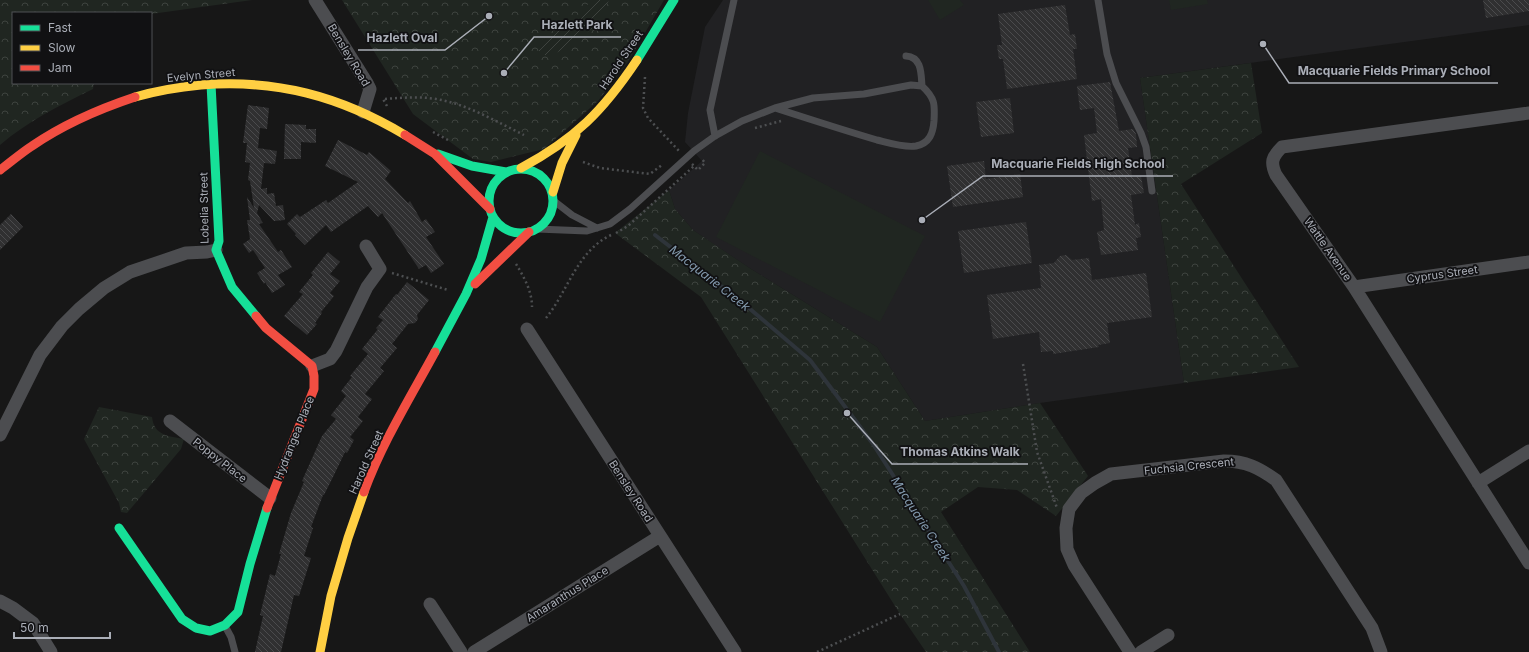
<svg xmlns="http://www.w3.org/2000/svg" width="1529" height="652" viewBox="0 0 1529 652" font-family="Inter,sans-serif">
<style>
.built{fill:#212123}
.grass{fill:#202621}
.park{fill:url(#park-crowns)}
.garden{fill:url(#garden-furrows)}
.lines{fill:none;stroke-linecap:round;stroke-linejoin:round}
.stream{stroke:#2e343a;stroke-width:4}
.building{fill:url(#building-back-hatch)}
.path{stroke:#4d4f51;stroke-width:2.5;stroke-dasharray:2 3;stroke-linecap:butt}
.lane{stroke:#4c4d50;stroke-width:7}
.street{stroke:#4c4d50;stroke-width:13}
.fast{stroke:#16e098;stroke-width:9}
.slow{stroke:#ffcf43;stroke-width:9}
.jam{stroke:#f24e42;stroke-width:9}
.labels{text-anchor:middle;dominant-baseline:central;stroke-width:3.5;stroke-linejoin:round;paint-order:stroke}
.street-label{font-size:11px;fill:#aaaeb7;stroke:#111113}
.water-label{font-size:12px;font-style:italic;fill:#849baf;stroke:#111113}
.leader{fill:none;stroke:#aaaeb7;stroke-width:1.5}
.callout-dot{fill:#aaaeb7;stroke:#111113;stroke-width:1.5}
.callout-label{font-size:12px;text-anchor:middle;font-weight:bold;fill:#aaaeb7;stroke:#111113;stroke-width:3.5;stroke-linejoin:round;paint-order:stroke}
</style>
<defs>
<pattern id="park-crowns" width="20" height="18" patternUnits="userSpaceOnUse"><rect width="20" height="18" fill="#202621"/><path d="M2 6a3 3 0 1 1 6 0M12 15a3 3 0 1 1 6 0" fill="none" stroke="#3e433f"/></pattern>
<pattern id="garden-furrows" width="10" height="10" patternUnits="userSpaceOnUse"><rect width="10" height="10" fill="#202621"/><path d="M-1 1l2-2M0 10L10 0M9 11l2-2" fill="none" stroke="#3e433f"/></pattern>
<pattern id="building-back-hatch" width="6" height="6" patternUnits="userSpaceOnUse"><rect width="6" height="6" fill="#303031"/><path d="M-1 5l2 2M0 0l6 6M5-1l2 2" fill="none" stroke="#4b4b4d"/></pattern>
</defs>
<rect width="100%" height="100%" fill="#171717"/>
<!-- built -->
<path class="built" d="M723 0H1529V25L1140 78 1184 383 1040 403 925 421 877 347 751 269 709 241 693 230 675 209 669 190 702 161 685 142 688 113 705 27Z"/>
<!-- grass -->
<path class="grass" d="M928 0H960L964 5 940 20Z
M1169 0H1207L1208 4 1171 10Z
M760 151 925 236 880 322 716 237Z"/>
<!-- park -->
<path class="park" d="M0 0H252L151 14 13 13V83H94L93 89C60 105 28 121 0 145Z
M342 0H664L628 62 598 101 544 149 491 162 473 159 413 114Z
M1251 63 1262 133 1181 184 1299 367 1184 383 1140 78Z
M669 190 675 209 693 230 751 269 877 347 925 421 1040 403 1088 476 1056 516 1017 490 978 487 941 512 1030 652H926L900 614 701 297 615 233Z
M99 407 152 417C154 436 169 436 184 439L181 449 127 513 121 512 119 503 84 439Z"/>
<!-- garden -->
<path class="garden" d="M592 0H609L597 24 573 44 552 55H543L538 50 541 40 558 31 577 16Z"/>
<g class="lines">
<!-- stream -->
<path class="stream" d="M655 235 743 303 810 360 873 444 964 586 999 652"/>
</g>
<!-- building -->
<path class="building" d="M1483 0H1529V11L1486 18Z
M1065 5 1070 35 1075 34 1077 49H1073L1077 79 1007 89 1003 59H999L997 45H1002L998 14Z
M1110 82 1119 131 1133 129 1136 134 1137 147 1128 148 1132 177 1141 176 1144 193 1131 195 1135 225 1139 223 1141 237 1136 238 1138 250 1101 255 1097 232 1104 230 1101 199 1092 201 1084 135 1097 133 1094 108 1080 110 1077 86Z
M1010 98 1014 133 981 137 976 102Z
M248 105 269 108 267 129 260 128 258 148 277 151 275 164 264 163 261 189 267 188V194L274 193 276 206 283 205 285 220 274 221 259 205 257 213 263 223 259 224 278 252 281 250 292 267 278 275 285 285 272 293 265 282 264 284 257 273 265 268 253 250 249 253 243 244 250 239 247 220H250L247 197 254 208 250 181 248 180 250 163 245 162 247 143H243Z
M285 124 306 125V129H316V143L301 142V159H284Z
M338 140 367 155 369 152 391 171 385 179 408 203 410 201 422 222 426 219 435 232 426 237 444 264 431 273 426 265 419 269 382 213 378 217 368 206 331 232 326 225 305 245 295 235 296 234 287 224 297 214 300 217 326 200 328 203 358 182 325 166Z
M984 161 986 179 1020 174 1023 197 953 207 947 166Z
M11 214 23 227 0 250V225Z
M1026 222 1032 263 964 273 958 231Z
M328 252 340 262 330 274 340 281 330 293 334 296 321 312 322 313 315 323 317 324 307 335 284 316 303 294 299 292 313 275 311 273Z
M1066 255 1072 260 1089 258 1092 280 1146 273 1152 317 1107 323 1110 343 1098 345 1099 347 1053 354V351L1041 352 1039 332 993 339 987 295 1041 288 1039 265 1054 263 1060 256Z
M407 282 429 300 417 315 418 319 415 323 408 324 392 344 397 348 380 368 384 371 365 394 372 399 358 417 363 421 350 437 354 440 347 453 345 452 334 475 324 495H323L311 527 313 528 304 556 311 558 299 596 294 595 281 652H255L263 616 260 615 270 574 275 576 281 554H279L291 513 304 482 302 481 322 436 336 419 331 415 346 396 341 391 352 377 350 376 368 354 362 349 378 329 376 328 383 320 378 317 396 294 397 295Z"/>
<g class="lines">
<!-- path -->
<path class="path" d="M645 77 643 108 648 118 680 152
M387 106 383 99C401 98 418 96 436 99 467 104 495 121 524 135
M755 128 781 121
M433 132 448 140
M583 162 600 168 650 174 662 165
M692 164 698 170 705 163 702 159 703 158
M616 233 628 226 694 166
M516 264C524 277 532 291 532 307
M392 273 448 290
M546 318C568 291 577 251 611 235
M1023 364 1037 452 1057 508
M817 652 900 614"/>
<!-- lane -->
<path class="lane" d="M1098 0 1107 54 1116 83 1141 133 1146 147 1152 191
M906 56C922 57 921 74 922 86
M715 136 710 110 734 0
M554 201 572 215 597 228
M537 229 587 231 610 224 630 209 694 151 715 136 742 121 775 108 813 98 864 94 911 85 922 86C935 98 935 104 934 121 933 133 930 143 916 146 905 148 889 143 877 140 843 130 809 119 775 108
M225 626 231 637 235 652"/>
<!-- street -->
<path class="street" d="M315 0 367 83 370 89 363 112
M1529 113 1282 147C1272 157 1270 162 1276 175L1354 287 1529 563
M1354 287 1529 262
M527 329 735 652
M312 366 330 359 336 351 367 287 380 269 366 246
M170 421 270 498
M0 435 40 355 62 326 79 309 104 288 130 272 186 253 207 252 216 250
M1478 483 1529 451
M0 601 13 608 33 623 51 652
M430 604 461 652
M474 652 660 536
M1130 652 1074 565 1067 549 1066 528 1069 509 1081 493 1095 483 1111 474 1224 461C1246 461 1259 468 1276 480L1372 628 1381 652
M1141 652 1168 635"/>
<!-- fast -->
<path class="fast" d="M637 60 674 0
M211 84 219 241 216 250 232 287 256 316
M438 154 472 166 506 172
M489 201a32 32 0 1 1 64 0a32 32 0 1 1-64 0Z
M435 352 466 294 481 259 493 217
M119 528 182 619 196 628 210 631 225 625 238 612 250 564 267 508"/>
<!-- slow -->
<path class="slow" d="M135 97C156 91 179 87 201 85 276 79 340 96 405 135
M521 168C575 139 603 111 637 60
M553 192 562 163 576 135
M320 652 331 596 348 538 364 492"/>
<!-- jam -->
<path class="jam" d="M405 135 435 154 490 209
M0 170C11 162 21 153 32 146 64 124 99 109 135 97
M475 284 529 232
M256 316 266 328 312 366 314 376V389L267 508
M364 492C382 443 410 398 435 352"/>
</g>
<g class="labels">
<!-- street labels -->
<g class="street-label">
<text transform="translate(349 55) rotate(59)">Bensley Road</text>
<text transform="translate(621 60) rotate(-56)">Harold Street</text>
<text transform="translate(201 75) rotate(-5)">Evelyn Street</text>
<text transform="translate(204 208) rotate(-91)">Lobelia Street</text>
<text transform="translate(1328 249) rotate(55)">Wattle Avenue</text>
<text transform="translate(1442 274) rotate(-8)">Cyprus Street</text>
<text transform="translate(294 438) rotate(-68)">Hydrangea Place</text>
<text transform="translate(220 460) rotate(38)">Poppy Place</text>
<text transform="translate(366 462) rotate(-66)">Harold Street</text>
<text transform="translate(1189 466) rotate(-6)">Fuchsia Crescent</text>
<text transform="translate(631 491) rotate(57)">Bensley Road</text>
<text transform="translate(567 594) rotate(-32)">Amaranthus Place</text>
</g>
<!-- water labels -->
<g class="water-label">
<text transform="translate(710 278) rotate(38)">Macquarie Creek</text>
<text transform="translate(921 519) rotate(57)">Macquarie Creek</text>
</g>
</g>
<!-- callouts -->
<path class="leader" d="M504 73L534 37H621M489 16L445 50H358M1263 44L1289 83H1498M922 220L983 176H1173M847 413L892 464H1028"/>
<g class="callout-dot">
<circle cx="504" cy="73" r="4"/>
<circle cx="489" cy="16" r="4"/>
<circle cx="1263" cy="44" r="4"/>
<circle cx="922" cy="220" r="4"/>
<circle cx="847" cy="413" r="4"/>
</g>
<g class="callout-label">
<text x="577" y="29">Hazlett Park</text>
<text x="402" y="42">Hazlett Oval</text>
<text x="1394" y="75">Macquarie Fields Primary School</text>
<text x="1078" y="168">Macquarie Fields High School</text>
<text x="960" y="456">Thomas Atkins Walk</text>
</g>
<!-- legend -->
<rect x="12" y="12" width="140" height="72" fill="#111113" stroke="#4e5055"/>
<rect x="20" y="25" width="20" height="6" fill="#16e098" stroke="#4e5055"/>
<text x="48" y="32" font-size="12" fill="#aaaeb7">Fast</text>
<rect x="20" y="45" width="20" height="6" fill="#ffcf43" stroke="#4e5055"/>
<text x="48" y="52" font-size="12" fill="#aaaeb7">Slow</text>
<rect x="20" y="65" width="20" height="6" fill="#f24e42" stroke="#4e5055"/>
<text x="48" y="72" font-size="12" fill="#aaaeb7">Jam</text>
<!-- scale -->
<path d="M14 632v6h96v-6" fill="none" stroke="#aaaeb7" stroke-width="2"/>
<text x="20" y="632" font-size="12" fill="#aaaeb7" stroke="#111113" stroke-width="3" paint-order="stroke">50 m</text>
</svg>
